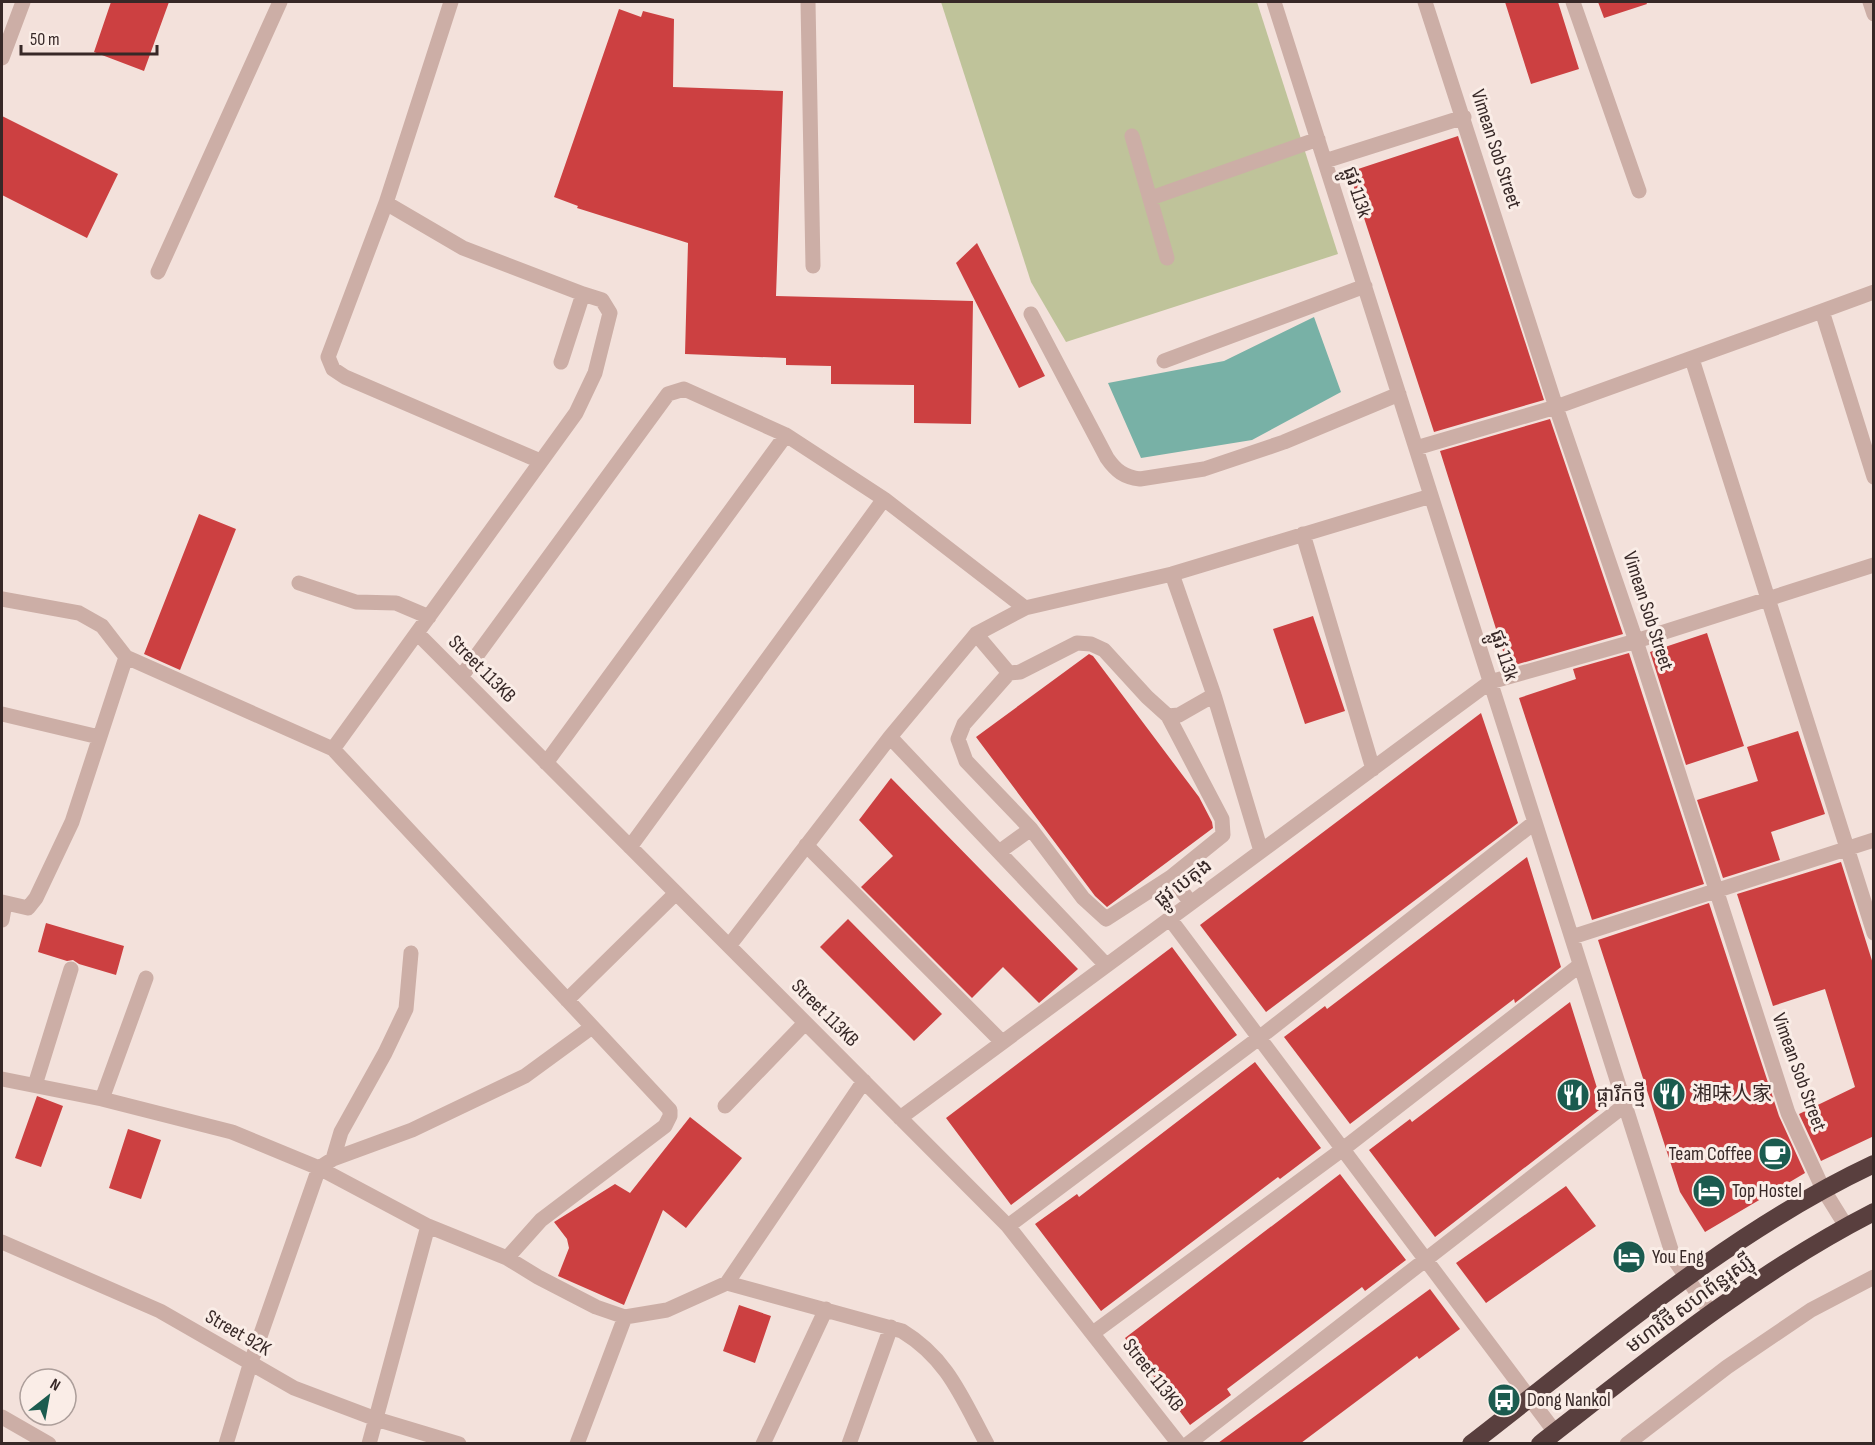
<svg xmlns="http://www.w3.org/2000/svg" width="1875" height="1445" viewBox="0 0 1875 1445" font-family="'Sofia Sans Condensed','Noto Sans SC','Noto Sans Khmer',sans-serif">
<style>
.green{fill:#bfc39a}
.water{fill:#78b1a6}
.building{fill:#cc4041}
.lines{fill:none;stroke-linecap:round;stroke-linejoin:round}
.minor{stroke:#ccaea6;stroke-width:15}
.highway{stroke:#593f3e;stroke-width:18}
.labels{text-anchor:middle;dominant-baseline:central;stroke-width:6;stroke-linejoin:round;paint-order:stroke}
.street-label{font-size:20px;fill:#372827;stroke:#faede7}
.poi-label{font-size:20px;fill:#372827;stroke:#faede7;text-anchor:start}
</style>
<rect width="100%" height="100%" fill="#f3e1db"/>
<!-- green -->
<path class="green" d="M941 2H1257L1338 254 1066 342 1031 282Z"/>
<!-- water -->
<path class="water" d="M1314 317 1341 392 1252 440 1141 458 1108 383 1224 361Z"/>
<!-- building -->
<path class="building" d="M111 2H169L144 71 94 52Z
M1505 2H1558L1579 69 1531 84Z
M1598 2H1646L1647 4 1604 18Z
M619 9 641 17 643 11 674 19 673 87 783 91 776 296 973 301 971 424 914 423V385L831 384V366L786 365V358L685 354 688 243 577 208 578 206 554 197Z
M2 116 118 174 87 238 2 195Z
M1458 136 1544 400 1434 432 1349 172Z
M977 243 1045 376 1019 388 956 263Z
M1550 419 1623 634 1508 667 1440 451Z
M199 514 236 529 180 670 144 654Z
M1313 616 1345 711 1305 724 1273 629Z
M1707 633 1744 746 1686 765 1650 652Z
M1629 653 1704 884 1592 920 1519 698 1576 679 1573 669Z
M1089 654 1093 656 1199 797 1212 822 1213 828 1107 907 1095 896 976 737Z
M1481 713 1518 823 1266 1012 1200 925Z
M1798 731 1825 814 1771 832 1780 860 1723 878 1697 800 1758 781 1747 747Z
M891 778 1078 969 1039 1003 1003 967 972 998 861 887 893 856 859 820Z
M1527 857 1561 967 1515 1003 1514 999 1350 1124 1284 1037 1325 1006 1327 1009Z
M1841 862 1874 967V1136L1821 1161 1799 1114 1855 1087 1825 989 1773 1006 1737 894Z
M1709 903 1779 1116 1805 1173 1705 1232 1680 1192 1598 940Z
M848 919 942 1014 914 1041 820 947Z
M46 923 124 946 116 975 79 964 73 960 67 961 38 952Z
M1172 947 1237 1035 1011 1205 946 1118Z
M1570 1002 1603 1107 1435 1237 1369 1150 1410 1119 1412 1122Z
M1255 1062 1321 1148 1280 1179 1278 1177 1101 1311 1035 1224 1077 1194 1079 1197Z
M37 1096 63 1106 41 1167 15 1158Z
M690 1117 742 1158 686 1228 663 1210 624 1305 558 1276 569 1248 567 1239 554 1222 615 1184 630 1193Z
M128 1129 161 1140 141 1199 109 1188Z
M1340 1174 1406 1260 1365 1291 1362 1287 1227 1389 1231 1395 1190 1425 1125 1338Z
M1566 1186 1596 1226 1486 1303 1456 1263Z
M1430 1289 1460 1329 1419 1359 1417 1356 1301 1443H1218Z
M739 1305 771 1316 755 1363 723 1351Z"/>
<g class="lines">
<!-- minor -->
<path class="minor" d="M451 2 386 203 328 357 333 369 345 377 540 461
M808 2 813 266
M1274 2 1674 1259 1711 1313
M1425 2 1556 407 1636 641 1788 1113 1823 1189 1846 1226
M1573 2 1639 191
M1870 2 1874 14
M2 58 23 2
M1132 136 1167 258
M1325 161 1464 117
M1151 198 1318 139
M386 203 463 248 583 294 561 362
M158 272 280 2
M1874 292 1822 311 1874 477
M1031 314 1107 458C1116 471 1124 477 1140 479L1204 469 1284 442 1399 394
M1692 359 1874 933
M1164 361 1365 286
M1416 448 1556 407 1822 311
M1303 534 1373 769
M1172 574 1214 695 1261 851
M299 583 356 602 396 603 429 617
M2 599 79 613 102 626 126 657 333 749 670 1110V1116L665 1126 541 1220 507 1258
M418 634 1008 1226 1179 1444
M976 634 1009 673 1020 672 1077 643 1091 644 1104 650 1147 697 1168 716 1179 715 1214 695
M1009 673 964 724 958 739 966 761 1031 829 1083 898 1106 919 1171 877 1223 835 1222 819 1168 716
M461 677 668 394 684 389 786 435 884 499 1025 608
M2 714 99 737
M890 737 1106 965
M333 749 576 413 595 373 610 313 602 300 583 294
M546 763 786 435
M806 845 1002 1042
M630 847 884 499
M999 852 1031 829
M1171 877 1191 903
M2 902 28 908 36 898 72 822 126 657
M1170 919 1555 1432
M2 920 5 903
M1572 937 1874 840
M729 946 890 737 976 634 1025 608 1172 574 1431 496
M567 1000 676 893
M2 1079 102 1099 232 1132 319 1168 428 1226 507 1258 538 1277 596 1307 625 1317 667 1310 727 1283 864 1081
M35 1085 71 969
M102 1099 146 978
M725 1106 805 1023
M900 1118 1490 682 1636 641 1874 565
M333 1159 341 1132 385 1053 406 1009 411 953
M1008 1226 1259 1038 1535 822
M2 1242 160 1311 294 1388 376 1419 459 1444
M727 1283 902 1331C948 1359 962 1398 987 1444
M1093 1333 1343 1149 1580 965
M2 1417 49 1444
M226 1444 250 1365 319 1168 333 1159 412 1130 525 1076 592 1027
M369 1444 428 1226
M577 1444 625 1317
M763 1444 826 1309
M849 1444 891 1327
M1188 1444 1625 1105
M1627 1444 1727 1367 1811 1310 1874 1277"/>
<!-- highway -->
<path class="highway" d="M1471 1444C1598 1346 1729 1232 1874 1164
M1540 1444C1647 1361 1753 1274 1874 1212"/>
</g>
<!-- icons -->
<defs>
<g id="restaurant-disc" transform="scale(1.725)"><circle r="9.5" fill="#1b5b4f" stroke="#faede7"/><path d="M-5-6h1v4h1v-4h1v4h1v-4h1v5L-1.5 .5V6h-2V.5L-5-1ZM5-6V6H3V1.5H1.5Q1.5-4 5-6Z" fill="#fff"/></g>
<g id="cafe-disc" transform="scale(1.725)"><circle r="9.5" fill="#1b5b4f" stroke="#faede7"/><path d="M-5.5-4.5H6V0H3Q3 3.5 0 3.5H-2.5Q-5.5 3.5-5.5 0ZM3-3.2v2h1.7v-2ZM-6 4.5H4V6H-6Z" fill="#fff"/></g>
<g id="hotel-disc" transform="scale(1.725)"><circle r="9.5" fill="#1b5b4f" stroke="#faede7"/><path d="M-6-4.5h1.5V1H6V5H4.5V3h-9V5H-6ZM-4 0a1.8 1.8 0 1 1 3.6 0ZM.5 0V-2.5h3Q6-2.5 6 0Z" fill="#fff"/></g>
<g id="bus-disc" transform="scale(1.725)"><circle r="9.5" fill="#1b5b4f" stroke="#faede7"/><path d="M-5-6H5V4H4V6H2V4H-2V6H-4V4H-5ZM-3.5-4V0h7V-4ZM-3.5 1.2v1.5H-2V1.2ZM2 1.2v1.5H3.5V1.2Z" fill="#fff"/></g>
</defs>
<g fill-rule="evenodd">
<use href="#restaurant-disc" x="1669" y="1094"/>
<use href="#restaurant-disc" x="1573" y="1095"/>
<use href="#cafe-disc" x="1775" y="1154"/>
<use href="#hotel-disc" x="1709" y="1191"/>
<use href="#hotel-disc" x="1629" y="1257"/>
<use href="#bus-disc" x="1504" y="1400"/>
</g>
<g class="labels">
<!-- street labels -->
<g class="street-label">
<text transform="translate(1496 149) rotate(72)">Vimean Sob Street</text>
<text transform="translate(1357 192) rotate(72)">ផ្លូវ 113k</text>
<text transform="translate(1648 611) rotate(72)">Vimean Sob Street</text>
<text transform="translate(1504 655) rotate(72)">ផ្លូវ 113k</text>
<text transform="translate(482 669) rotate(45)">Street 113KB</text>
<text transform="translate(1183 883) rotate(-37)">ផ្លូវ បេតុង</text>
<text transform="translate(825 1013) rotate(45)">Street 113KB</text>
<text transform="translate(1799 1072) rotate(70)">Vimean Sob Street</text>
<text transform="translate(1690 1304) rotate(-36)">មហាវិថី សហព័ន្ធរុស្ស៊ី</text>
<text transform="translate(238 1333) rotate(30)">Street 92K</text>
<text transform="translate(1153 1375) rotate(52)">Street 113KB</text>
</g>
<!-- poi labels -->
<g class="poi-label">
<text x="1692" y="1094">湘味人家</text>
<text x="1596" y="1095">ផ្ការីកថ្មី</text>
<text x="1752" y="1154" text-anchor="end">Team Coffee</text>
<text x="1732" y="1191">Top Hostel</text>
<text x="1652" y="1257">You Eng</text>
<text x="1527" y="1400">Dong Nankol</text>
</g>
</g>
<!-- border -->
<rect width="1875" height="1445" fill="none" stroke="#372827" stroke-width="6"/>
<!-- north arrow -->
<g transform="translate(48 1397) rotate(31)"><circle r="28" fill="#faede7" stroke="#ac9e9a" stroke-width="1.5"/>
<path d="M0-4.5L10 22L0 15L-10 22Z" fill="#1b5b4f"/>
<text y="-9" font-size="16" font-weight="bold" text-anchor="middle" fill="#372827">N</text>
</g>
<!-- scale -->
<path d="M21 45v9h136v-9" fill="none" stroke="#372827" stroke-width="3"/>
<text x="30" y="45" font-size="18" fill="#372827" stroke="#faede7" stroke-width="4.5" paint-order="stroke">50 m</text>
</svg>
